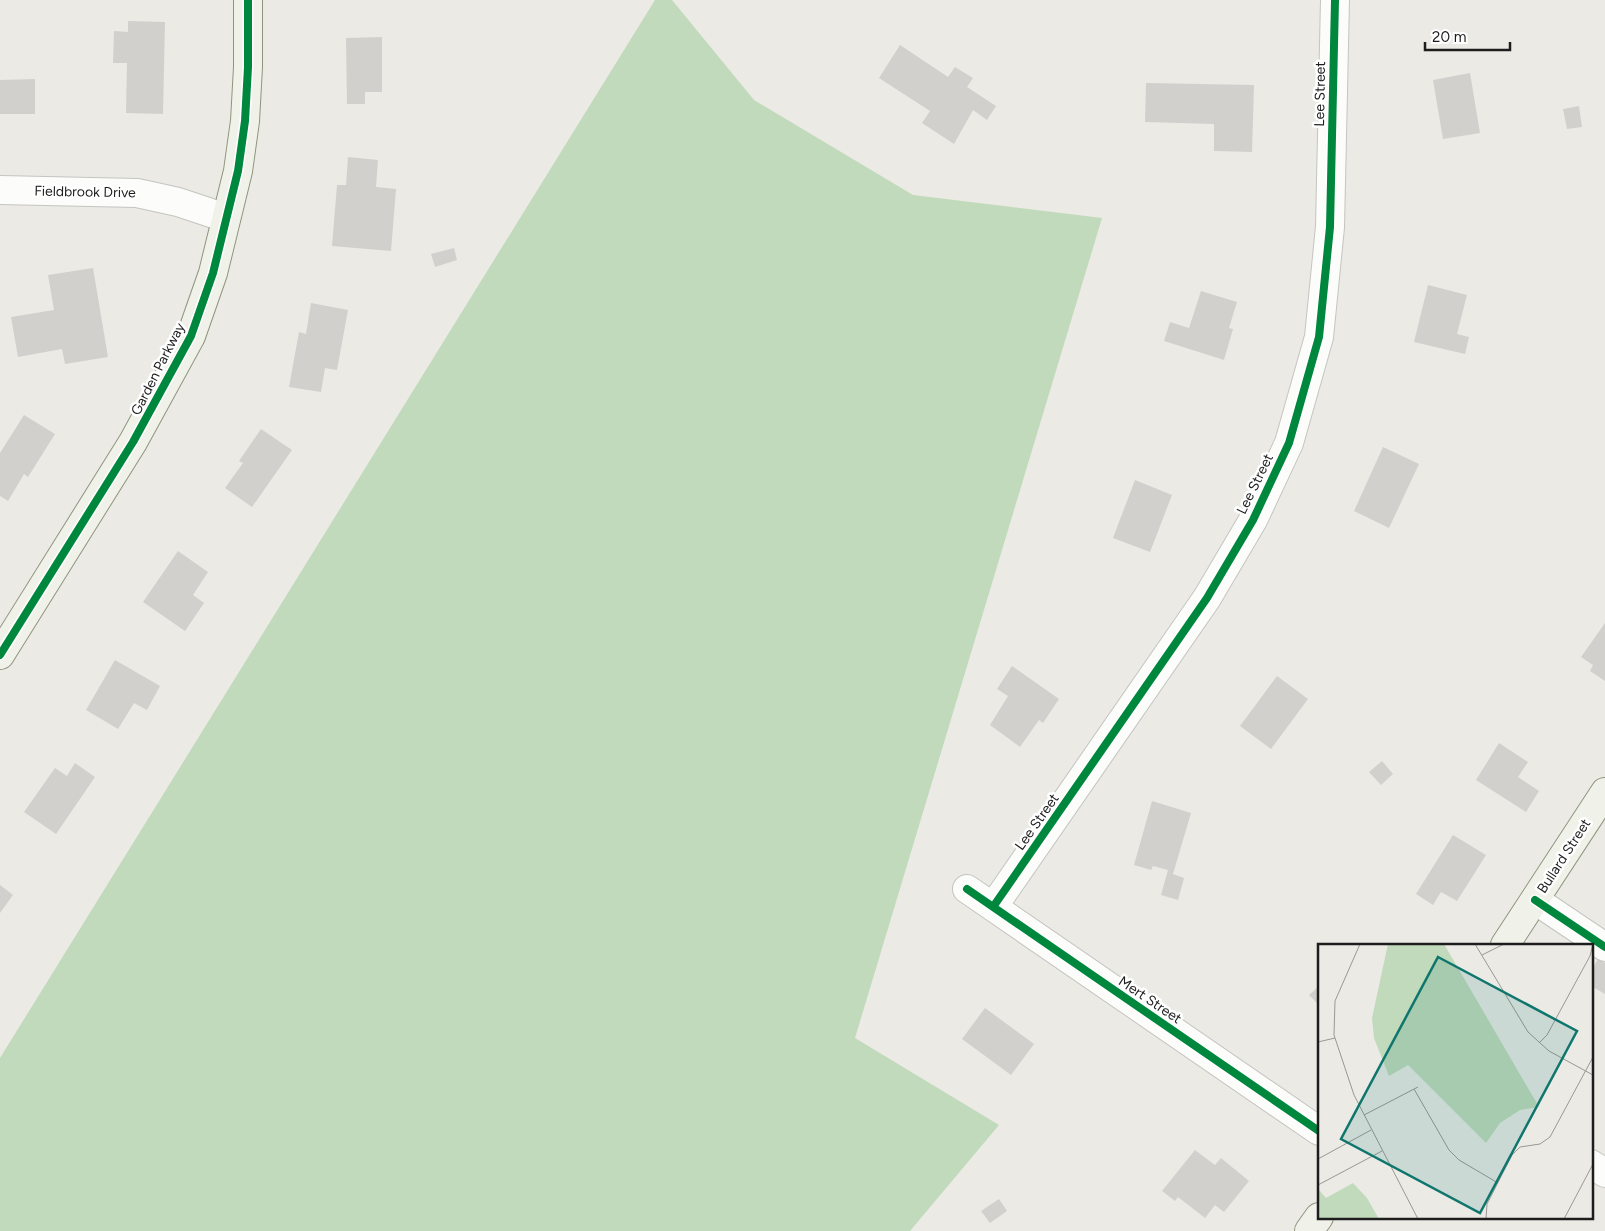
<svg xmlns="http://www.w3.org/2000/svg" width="1605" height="1231" viewBox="0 0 1605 1231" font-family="Figtree,sans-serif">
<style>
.forest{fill:#c1dabb}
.building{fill:#d2d0cc}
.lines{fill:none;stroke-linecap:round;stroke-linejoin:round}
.street-casing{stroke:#c4c4c1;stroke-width:30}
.secondary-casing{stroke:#8f947e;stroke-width:30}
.street{stroke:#fcfcfb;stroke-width:28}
.secondary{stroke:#f0f2e9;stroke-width:28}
.cycleway-casing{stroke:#fff;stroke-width:11}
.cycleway{stroke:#00873e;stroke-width:8}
.labels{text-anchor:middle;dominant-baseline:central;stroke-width:5;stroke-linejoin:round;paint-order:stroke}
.street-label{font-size:14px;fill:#1d1d1d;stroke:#fff}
.inset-road{fill:none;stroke:#999895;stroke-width:1}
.view{fill:#0f766e;fill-opacity:0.15;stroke:#0f766e;stroke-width:2.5}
.inset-edge{fill:none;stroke:#1d1d1d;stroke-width:2.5}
</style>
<rect width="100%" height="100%" fill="#ebeae5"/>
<!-- forest -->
<path class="forest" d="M655 0H672L754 100 913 195 1102 218 855 1038 999 1125 910 1231H0V1058Z"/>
<!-- building -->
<path class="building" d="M128 21 165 22 163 114 126 113 127 63H113L114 31 128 32Z
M382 37V92H365V104H347L346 38Z
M900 45 948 77 955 67 973 78 967 87 996 106 987 120 973 110 954 144 922 123 930 111 879 78Z
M1470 73 1480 133 1443 139 1433 80Z
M35 79V114H0V80Z
M1146 83 1254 85 1252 152 1214 151V124L1145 122Z
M1579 106 1582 127 1567 129 1563 109Z
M348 157 378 160 376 187 396 189 391 251 332 246 337 185H346Z
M454 248 457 260 435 267 431 254Z
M93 268 108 357 65 364 62 349 18 357 11 317 54 310 48 275Z
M1428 285 1467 295 1457 334 1469 337 1465 354 1414 342Z
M1201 291 1237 302 1229 328 1233 329 1224 360 1164 341 1170 322 1189 328Z
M311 303 348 310 337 370 325 368 321 392 289 387 299 332 306 334Z
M24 415 55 434 28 477 24 474 8 501 0 496V453Z
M261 429 292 450 252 507 225 488 243 463 239 461Z
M1383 447 1419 464 1389 528 1354 511Z
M1135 480 1172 495 1150 552 1113 538Z
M178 551 208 572 193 595 204 603 185 631 143 602Z
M1605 623V681L1590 671 1593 665 1581 657Z
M115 660 160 686 147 710 134 703 118 729 86 710Z
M1012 666 1059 699 1043 723 1039 720 1020 747 990 725 1008 696 997 689Z
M1277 676 1308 699 1271 749 1240 726Z
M1499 743 1528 762 1518 777 1539 791 1526 812 1476 780Z
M1382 761 1393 774 1381 785 1369 772Z
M75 763 95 777 56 834 24 812 55 768 67 776Z
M1152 801 1191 813 1173 874 1184 878 1178 900 1161 895 1168 870 1153 866 1151 870 1134 865Z
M1453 835 1486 855 1457 901 1441 892 1433 905 1416 894Z
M0 885 13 895 0 913Z
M1598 959 1605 963V994L1591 986V971Z
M1319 986V1005L1309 995Z
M985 1008 1034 1044 1011 1075 962 1039Z
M1195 1150 1215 1165 1221 1158 1249 1181 1224 1212 1215 1205 1205 1218 1178 1197 1175 1201 1162 1191Z
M999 1199 1007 1211 990 1223 981 1211Z"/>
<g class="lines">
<!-- street casing -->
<g class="street-casing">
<path id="street" d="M0 190 137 193 178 202 226 218
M967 889 1319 1131
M1535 900 1605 947
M993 907 1207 598 1253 520 1289 443 1319 337 1330 227 1335 0
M1591 1164 1605 1173"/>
</g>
<!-- secondary casing -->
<g class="secondary-casing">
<path id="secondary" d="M0 655 133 442 191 336 213 273 238 171 245 121 248 67V0
M1505 945 1605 792
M1309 1231 1319 1217"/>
</g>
<!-- street -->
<use href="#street" class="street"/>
<!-- secondary -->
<use href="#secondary" class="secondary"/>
<!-- cycleway casing -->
<g class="cycleway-casing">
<path id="cycleway" d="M0 655 133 442 191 336 213 273 238 171 245 121 248 67V0
M967 889 1319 1131
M1535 900 1605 947
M993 907 1207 598 1253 520 1289 443 1319 337 1330 227 1335 0"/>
</g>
<!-- cycleway -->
<use href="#cycleway" class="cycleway"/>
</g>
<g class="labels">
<!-- street labels -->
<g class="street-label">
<text transform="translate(1320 94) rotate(-89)">Lee Street</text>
<text transform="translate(85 192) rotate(1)">Fieldbrook Drive</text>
<text transform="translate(158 369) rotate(-63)">Garden Parkway</text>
<text transform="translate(1255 484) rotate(-64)">Lee Street</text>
<text transform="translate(1037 822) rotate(-55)">Lee Street</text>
<text transform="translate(1564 856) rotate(-57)">Bullard Street</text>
<text transform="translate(1150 1000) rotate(34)">Mert Street</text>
</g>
</g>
<!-- overview -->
<g transform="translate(1318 944)">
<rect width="275" height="275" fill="#ebeae5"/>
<path d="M70 0H126L221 163 202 166 182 179 168 199 90 121 71 132 56 94 54 74ZM35 239 49 254 61 275H0V245L8 254Z" fill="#c1dabb"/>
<path class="inset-road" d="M42 0 17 57 16 91 36 151 100 275M157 0 210 88 231 107 275 131M164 11 186 0M0 98 17 94M221 99 229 91 272 12 275 0M96 145 131 206 141 216 180 239M46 171 100 143M0 215 53 186M0 241 64 207M168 275 169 260 194 211 202 203 222 200 232 193 275 113M246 275 275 220"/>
<path class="view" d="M120 13 259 87 162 269 23 195Z"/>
<rect width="275" height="275" class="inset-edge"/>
</g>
<!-- scale -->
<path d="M1425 42v8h85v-8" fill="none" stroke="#1d1d1d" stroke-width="2.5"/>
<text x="1432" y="42" font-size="15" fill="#1d1d1d" stroke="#ffffff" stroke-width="4" paint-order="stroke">20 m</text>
</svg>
